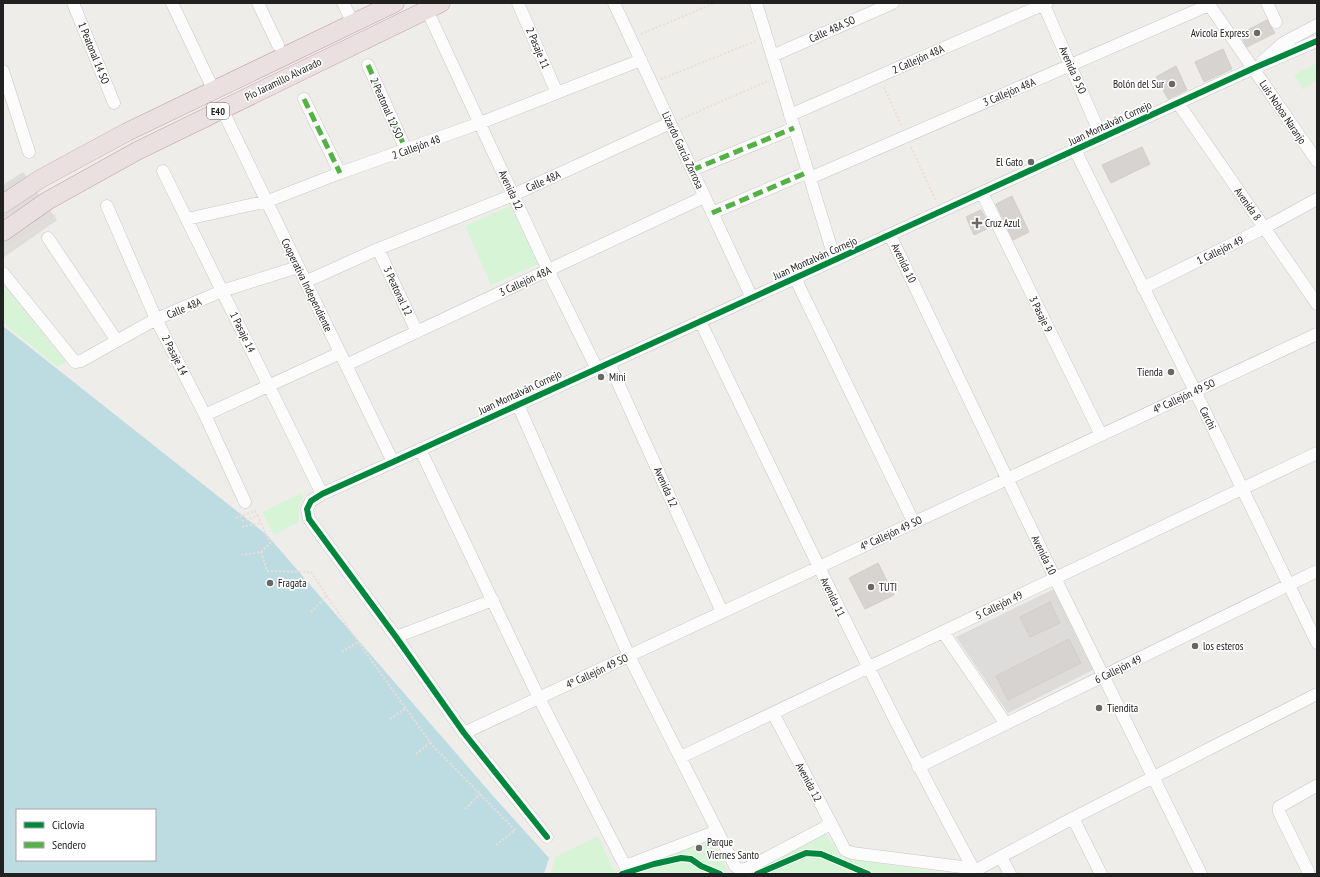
<svg xmlns="http://www.w3.org/2000/svg" width="1320" height="877" viewBox="0 0 1320 877" font-family="'PT Sans Narrow',sans-serif">
<style>
.religious{fill:#dddcdb}
.park{fill:#d8f4d7}
.water{fill:#bddce2;fill-rule:evenodd}
.pier{fill:#dedddc}
.building{fill:#d6d3d0;stroke:#d2ceca}
.lines{fill:none;stroke-linecap:round;stroke-linejoin:round}
.minor-casing{stroke:#c8c7c5;stroke-width:13}
.highway-casing{stroke:#c5a0ab;stroke-width:19}
.path{stroke:#ecdcda;stroke-width:2;stroke-dasharray:2 2;stroke-linecap:butt}
.minor{stroke:#fdfcfc;stroke-width:12}
.highway{stroke:#ebe0e1;stroke-width:18}
.quiet{stroke:#55b145;stroke-width:5;stroke-dasharray:10 5;stroke-linecap:butt}
.cycleway-casing{stroke:#fff;stroke-width:8}
.cycleway{stroke:#00873e;stroke-width:6}
.poi-dot{fill:#696867;stroke:#fff;stroke-width:1.5}
.labels{text-anchor:middle;dominant-baseline:central;stroke-width:3.5;stroke-linejoin:round;paint-order:stroke}
.shield{fill:#fff;stroke:#646464;stroke-width:1}
.shield-label{font-size:10px;font-weight:bold;fill:#212121}
.street-label{font-size:11px;fill:#212121;stroke:#fff}
.poi-label{font-size:11px;fill:#212121;stroke:#fff;text-anchor:start}
</style>
<rect width="100%" height="100%" fill="#efede9"/>
<!-- religious -->
<path class="religious" d="M1056 588 1095 669 1008 713 956 637Z"/>
<!-- park -->
<path class="park" d="M1317 63V80L1303 90 1294 75Z
M510 206 538 264 491 285 465 226Z
M3 285 66 362 58 367 3 323Z
M302 493 303 499 299 506V522L274 535 262 512Z
M822 830 842 857 945 874H731Z
M598 836 614 871 710 838 729 874H551L555 857Z"/>
<!-- water -->
<path class="water" d="M3 326 267 535 494 797 549 858 544 874H3ZM17 810H155V860H17Z"/>
<!-- pier -->
<path class="pier" d="M23 172 57 220 3 258V185Z"/>
<!-- building -->
<path class="building" d="M1267 20 1275 33 1247 47 1240 34Z
M1223 49 1232 69 1204 82 1195 62Z
M1176 66 1187 90 1168 99 1156 77Z
M1142 147 1150 164 1111 183 1102 165Z
M1012 196 1029 232 1013 240 996 204Z
M981 210 991 227 974 235 966 217Z
M878 563 894 595 865 609 849 578Z
M1050 602 1060 623 1030 637 1020 617Z
M1069 639 1081 663 1008 700 996 676Z"/>
<g class="lines">
<!-- minor casing -->
<g class="minor-casing">
<path id="minor" d="M73 3 114 103
M172 3 213 89
M258 3 278 45
M343 3 353 23
M518 3 557 93
M614 3 752 298
M756 3 835 260
M1043 3 1102 138
M1208 3 1317 161
M1267 3 1276 22
M427 10 548 270 597 369
M772 56 893 3
M1263 61 1283 43 1317 25
M368 65 406 150
M3 71 29 152
M304 99 340 173
M1178 103 1317 304
M222 109 393 462
M790 115 1047 3
M1075 150 1195 391 1317 643
M692 170 794 128
M163 171 322 494
M810 178 1209 5
M982 193 1101 435
M107 206 156 319 205 415 245 502
M712 213 808 172
M187 219 268 201 340 173 480 123 641 60
M890 235 1055 578 1201 874
M48 238 117 341
M378 249 417 332
M3 273 75 362 81 361 156 319 222 291 298 267
M795 278 914 523
M305 282 378 249 513 195 670 123
M1143 288 1264 228 1317 199
M700 321C789 505 876 690 974 870
M609 363 722 612
M346 365 704 197
M518 405 629 656 735 866 739 869 744 870 831 824
M205 415 340 353
M420 449 539 698 625 866 717 831
M943 632 1006 724
M396 637 493 600
M773 713 845 850 852 853 978 869 1073 818 1317 694
M464 733 1317 334
M681 757 1317 453
M918 767 1317 571
M1073 818 1101 874
M547 837 464 733 396 637 309 519 307 509 311 501 322 494 393 462 1254 68 1317 41
M1001 857 1010 874
M1308 871 1279 812V807L1316 786"/>
</g>
<!-- highway casing -->
<g class="highway-casing">
<path id="highway" d="M3 204 40 179 127 132 395 3
M3 232 47 201 137 151 441 3"/>
</g>
<!-- path -->
<path class="path" d="M641 34 715 3
M661 79 756 41
M884 87 902 127
M681 119 768 81
M911 147 936 201
M3 252 56 217 54 214
M236 518 255 511 258 516
M242 521 258 516 261 523
M242 527 261 523 270 543 261 552 242 555
M261 552 267 571 311 572 354 636 433 746 515 830 495 846
M311 612 328 595
M342 652 358 642
M390 719 406 708
M416 754 431 742
M465 809 480 794"/>
<!-- minor -->
<use href="#minor" class="minor"/>
<!-- highway -->
<use href="#highway" class="highway"/>
<!-- quiet -->
<path class="quiet" d="M368 65 406 150
M304 99 340 173
M692 170 794 128
M712 213 808 172"/>
<!-- cycleway casing -->
<g class="cycleway-casing">
<path id="cycleway" d="M547 837 464 733 396 637 309 519 307 509 311 501 322 494 393 462 1254 68 1317 41
M622 874 654 864 681 858 691 859 701 866 720 874
M757 874 806 853 821 854 868 874"/>
</g>
<!-- cycleway -->
<use href="#cycleway" class="cycleway"/>
</g>
<!-- markers -->
<g class="poi-dot">
<circle cx="1257" cy="33" r="4"/>
<circle cx="1172" cy="84" r="4"/>
<circle cx="1031" cy="162" r="4"/>
<path d="M975 217h4v4h4v4h-4v4h-4v-4h-4v-4h4z"/>
<circle cx="1171" cy="372" r="4"/>
<circle cx="601" cy="377" r="4"/>
<circle cx="270" cy="583" r="4"/>
<circle cx="871" cy="587" r="4"/>
<circle cx="1195" cy="646" r="4"/>
<circle cx="1099" cy="708" r="4"/>
<circle cx="699" cy="848" r="4"/>
</g>
<g class="labels">
<!-- shield labels -->
<rect class="shield" x="207" y="103" width="22" height="16" rx="3"/>
<g class="shield-label">
<text x="218" y="111">E40</text>
</g>
<!-- street labels -->
<g class="street-label">
<text transform="translate(832 29) rotate(-24)">Calle 48A SO</text>
<text transform="translate(538 48) rotate(67)">2 Pasaje 11</text>
<text transform="translate(94 53) rotate(68)">1 Peatonal 14 SO</text>
<text transform="translate(918 59) rotate(-24)">2 Callejón 48A</text>
<text transform="translate(1073 70) rotate(66)">Avenida 9 SO</text>
<text transform="translate(283 79) rotate(-26)">Pío Jaramillo Alvarado</text>
<text transform="translate(1009 92) rotate(-23)">3 Callejón 48A</text>
<text transform="translate(387 108) rotate(66)">2 Peatonal 12 SO</text>
<text transform="translate(1283 112) rotate(56)">Luis Noboa Naranjo</text>
<text transform="translate(1110 123) rotate(-25)">Juan Montalván Cornejo</text>
<text transform="translate(416 147) rotate(-20)">2 Callejón 48</text>
<text transform="translate(683 150) rotate(65)">Lizardo García Zorrosa</text>
<text transform="translate(543 181) rotate(-24)">Calle 48A</text>
<text transform="translate(511 190) rotate(65)">Avenida 12</text>
<text transform="translate(1248 204) rotate(55)">Avenida 8</text>
<text transform="translate(1220 250) rotate(-26)">1 Callejón 49</text>
<text transform="translate(815 258) rotate(-24)">Juan Montalván Cornejo</text>
<text transform="translate(904 263) rotate(64)">Avenida 10</text>
<text transform="translate(525 281) rotate(-25)">3 Callejón 48A</text>
<text transform="translate(307 285) rotate(64)">Cooperativa Independiente</text>
<text transform="translate(398 291) rotate(65)">3 Peatonal 12</text>
<text transform="translate(184 308) rotate(-23)">Calle 48A</text>
<text transform="translate(1041 314) rotate(64)">3 Pasaje 9</text>
<text transform="translate(243 332) rotate(64)">1 Pasaje 14</text>
<text transform="translate(175 355) rotate(63)">2 Pasaje 14</text>
<text transform="translate(520 392) rotate(-25)">Juan Montalván Cornejo</text>
<text transform="translate(1184 396) rotate(-25)">4º Callejón 49 SO</text>
<text transform="translate(1208 418) rotate(64)">Carchi</text>
<text transform="translate(666 487) rotate(66)">Avenida 12</text>
<text transform="translate(891 533) rotate(-25)">4º Callejón 49 SO</text>
<text transform="translate(1044 555) rotate(64)">Avenida 10</text>
<text transform="translate(833 597) rotate(64)">Avenida 11</text>
<text transform="translate(999 605) rotate(-26)">5 Callejón 49</text>
<text transform="translate(1118 669) rotate(-26)">6 Callejón 49</text>
<text transform="translate(597 671) rotate(-25)">4º Callejón 49 SO</text>
<text transform="translate(809 782) rotate(62)">Avenida 12</text>
</g>
<!-- poi labels -->
<g class="poi-label">
<text x="1249" y="33" text-anchor="end">Avicola Express</text>
<text x="1164" y="84" text-anchor="end">Bolón del Sur</text>
<text x="1023" y="162" text-anchor="end">El Gato</text>
<text x="985" y="223">Cruz Azul</text>
<text x="1163" y="372" text-anchor="end">Tienda</text>
<text x="609" y="377">Mini</text>
<text x="278" y="583">Fragata</text>
<text x="879" y="587">TUTI</text>
<text x="1203" y="646">los esteros</text>
<text x="1107" y="708">Tiendita</text>
<text x="707" y="842">Parque<tspan x="707" dy="13">Viernes Santo</tspan></text>
</g>
</g>
<!-- border -->
<rect width="1320" height="877" fill="none" stroke="#212121" stroke-width="8"/>
<!-- legend -->
<rect x="16" y="809" width="140" height="52" fill="#ffffff" stroke="#a6a6a6"/>
<rect x="24" y="822" width="20" height="6" fill="#00873e" stroke="#a6a6a6"/>
<text x="52" y="829" font-size="12" fill="#212121">Ciclovía</text>
<rect x="24" y="842" width="20" height="6" fill="#55b145" stroke="#a6a6a6"/>
<text x="52" y="849" font-size="12" fill="#212121">Sendero</text>
</svg>
